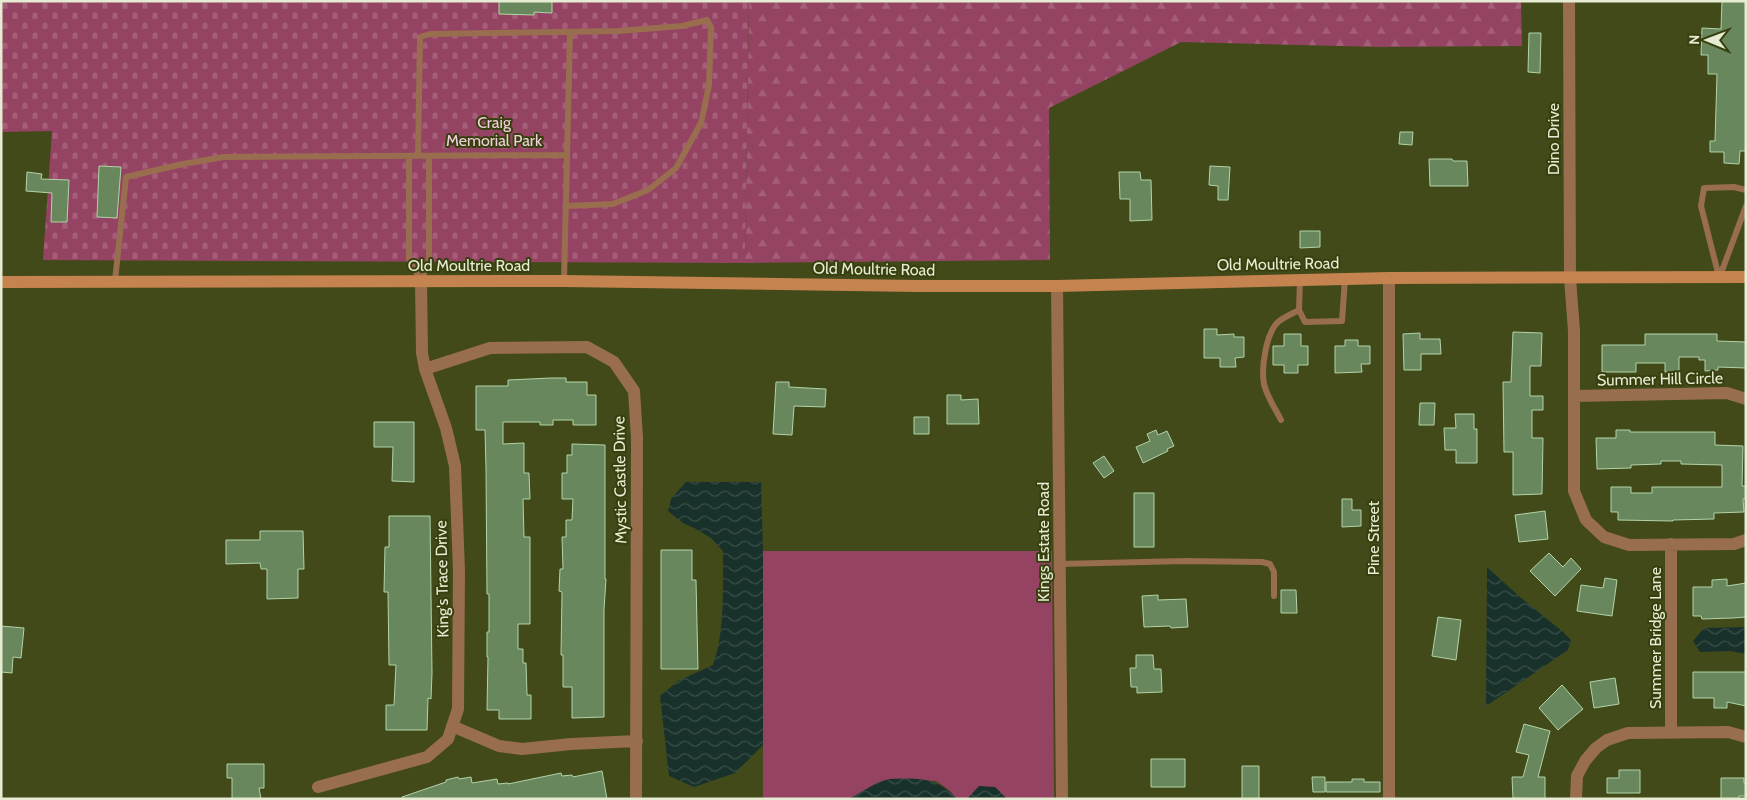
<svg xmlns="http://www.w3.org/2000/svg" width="1747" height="800" viewBox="0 0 1747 800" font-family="Cabin,sans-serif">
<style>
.grass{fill:#954363}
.forest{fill:url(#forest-firs)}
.cemetery{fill:url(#cemetery-stones)}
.water{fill:url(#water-waves)}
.building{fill:#68875d;stroke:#b2d4a7}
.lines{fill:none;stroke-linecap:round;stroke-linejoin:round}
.service{stroke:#986e4e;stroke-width:6}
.minor{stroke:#986e4e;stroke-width:12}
.tertiary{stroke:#986e4e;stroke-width:12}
.secondary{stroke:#c5834f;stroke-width:12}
.labels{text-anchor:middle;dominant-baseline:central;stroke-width:4;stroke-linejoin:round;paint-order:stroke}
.park-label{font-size:16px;fill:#efcfd9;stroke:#373f0e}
.street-label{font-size:16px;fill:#e6ecd2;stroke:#373f0e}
</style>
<defs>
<pattern id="forest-firs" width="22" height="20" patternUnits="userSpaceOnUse" patternTransform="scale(1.25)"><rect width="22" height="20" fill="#954363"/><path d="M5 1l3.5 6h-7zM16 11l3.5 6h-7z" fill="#a45e78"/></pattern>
<pattern id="cemetery-stones" width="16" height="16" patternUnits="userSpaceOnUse" patternTransform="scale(1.25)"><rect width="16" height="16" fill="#954363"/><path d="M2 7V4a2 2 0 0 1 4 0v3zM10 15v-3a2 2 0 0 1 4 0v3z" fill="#a45e78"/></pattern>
<pattern id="water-waves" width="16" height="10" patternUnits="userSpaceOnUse" patternTransform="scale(1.25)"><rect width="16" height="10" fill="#19312b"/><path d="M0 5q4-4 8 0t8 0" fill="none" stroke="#3a4f49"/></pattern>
</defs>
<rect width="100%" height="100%" fill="#424a1a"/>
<!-- grass -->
<path class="grass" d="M763 551H1052L1054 799H1007L995 787 968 798 957 799 949 790 936 781 911 779H889L877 783 849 799H763Z"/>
<!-- forest -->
<path class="forest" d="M749 1H1521L1522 46 1380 47 1181 42 1049 108 1050 260 745 263Z"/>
<!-- cemetery -->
<path class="cemetery" d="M1 1H749L745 263 43 260 52 131 1 132Z"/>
<!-- water -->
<path class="water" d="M686 482H761L763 551V745L735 773 694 787 669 776 660 696 678 681 713 665C725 632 723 586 723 551L711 538 696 529 683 523 668 511 671 499Z
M1487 567 1520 597 1563 632 1571 640 1568 650 1486 706Z
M1746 627V654L1730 651 1700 652 1693 641 1704 628Z
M889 779C918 778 936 776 957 799H849L877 783Z
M979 786 995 787 1007 799H967Z"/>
<!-- building -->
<path class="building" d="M499 1H552V13L534 12V15L499 14Z
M1722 1H1746V151H1740L1739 164 1724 163V152H1710V141H1715L1717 74H1708V55H1701L1702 28 1721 29Z
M1529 33H1541L1540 73 1528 72Z
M1400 132H1413L1412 145 1399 144Z
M1429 159H1452L1453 161H1467L1468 186H1430Z
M99 166 121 167 117 218 97 217Z
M1210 166 1230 167 1228 200H1218V186L1209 185Z
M27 172 42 174 41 179 69 180 67 222H51L52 193 26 191Z
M1119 172H1140L1141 180H1151L1152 220 1130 221V199H1120Z
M1300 231H1320V247L1300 248Z
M1204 329H1217V335L1234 334V337H1244V357L1235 358 1236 367H1220V358H1204Z
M1513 332 1542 333 1541 366H1530V396H1543V410H1532V438H1543L1542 494 1513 495V452H1504L1503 382H1511Z
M1420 333V339H1440L1441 354H1421V370H1404L1403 334Z
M1284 334H1301V346H1308V365H1298V373H1284V365H1273V346H1284Z
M1645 334H1717V341L1746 342V368L1718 367V370L1705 371V360H1699V357H1679V372H1665V363H1636V372H1602V345H1645Z
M1345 340H1358V346H1370V364H1361L1362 372 1335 373V346H1345Z
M551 378H566V382H587V395H596V425H573V420H553V425H540V422H503V444L524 443V473H529L530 499H523L524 537H530V624H518V649H523V663H526L527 695H531V719H499V710H487L488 657H487V632H489V594H487L486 468 485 430H476V386H508V380Z
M776 382H789V387L826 389 825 407 794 406 792 435 773 434Z
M947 395H961V400L978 399 979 424H947Z
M1420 403H1435L1434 425H1419Z
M1455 414H1474V429H1477V463H1456V450H1445L1444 428H1456Z
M914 417H929V434H914Z
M374 422H414V482L392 481 393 447H374Z
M1156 430 1158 435 1167 431 1174 446 1167 449 1168 451 1143 463 1136 447 1150 441 1147 434Z
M1616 430H1630V432H1715V445L1743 446 1742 486H1746V499H1743L1744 512 1714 513V519L1673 520V521L1618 520V512H1611V487H1631V493H1652V487H1722V465L1681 464V461H1661V464L1631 465V468L1597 469 1596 438H1616Z
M572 444 605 445V579H606L604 610V717L572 718V687H563V655H561L562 592 559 591 560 569H563L562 537H566V520H572L573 499H562V473H567V455H572Z
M1104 456 1114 471 1104 478 1093 463Z
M1134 493H1154V547H1134Z
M1342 499H1352V510H1361V526L1342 527Z
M1545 511 1548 539 1519 542 1515 515Z
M389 516H430L432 673 431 699 428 698 427 730H386V705H394L396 665H389L388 592H384L385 547H389Z
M260 531H303L304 569H298V598L267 599V569H261L260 563 226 564V540H260Z
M661 550H692V580H696L698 669H661Z
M1549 553 1563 567 1571 558 1581 569 1555 596 1530 571Z
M1605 578 1617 580 1612 616 1577 611 1581 585 1603 588Z
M1727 579V586L1746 583V617L1733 618 1702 619 1701 616H1693V587H1712V580Z
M1281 590H1296L1297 613H1281Z
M1158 595V600L1186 599 1188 627 1171 628 1170 626 1144 627 1142 596Z
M1438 617 1461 620 1456 660 1432 656Z
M1 626 24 628 21 658 13 657 12 673 1 672Z
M1136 655H1153L1154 669H1161L1162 692 1137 693V687H1131L1130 668H1136Z
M1693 672H1746V706L1727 702V708H1714V698H1693Z
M1615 678 1619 704 1594 708 1590 682Z
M1562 685 1583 709 1558 730 1539 708Z
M1524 724 1550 731 1538 777H1545V799L1513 798 1512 777H1523L1529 755 1516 752Z
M1151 759H1185V787H1151Z
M227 764H264V788H259L261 799H232V778H227Z
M1242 766H1259V799H1242Z
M1619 770H1640V793H1607V778H1619Z
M602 771 607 799H402V797L446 782V780L458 777 459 779 471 777 472 783 497 779 498 784 508 783V784L561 773 562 776 572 775 573 777Z
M1312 777H1325V792H1313Z
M1721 778H1744V783H1746V796H1739V799H1721Z
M1352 779H1364V782H1380V792H1326V782H1352Z"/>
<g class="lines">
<!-- service -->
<path class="service" d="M409 156V259L421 281
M418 156 420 37 430 34 618 31 682 26 707 20 711 27 709 85 701 123 676 168 648 190 613 204 566 206
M1720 276 1746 206
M1719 277 1701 206 1704 188 1734 187 1746 190
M1300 280 1299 310 1305 322 1342 321 1345 279
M115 281 126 177 183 164 224 157 567 155
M421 281 429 261V157
M564 281 570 33
M1281 420C1275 408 1267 397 1264 384 1261 368 1266 333 1278 322 1284 317 1292 314 1299 310
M1059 564 1185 561 1262 562 1270 564 1274 572V596"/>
<!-- minor -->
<path class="minor" d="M1569 1 1570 278 1574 331V491L1586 520 1604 537 1629 545 1734 544 1746 540
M1389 278V799
M425 369 490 348 587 347 614 362 634 391 637 438 636 799
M1574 396 1727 393 1746 399
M452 726 499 746 522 749 571 744 637 741
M1671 733V544
M318 787 427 757 448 739 458 709 459 571 455 466 446 428 425 369 422 353 421 281
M1576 799 1577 776 1585 761 1596 748 1607 740 1628 733 1728 732 1746 737"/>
<!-- tertiary -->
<path class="tertiary" d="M1057 286 1062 799"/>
<!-- secondary -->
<path class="secondary" d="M1 282 564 281 917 286H1057L1389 278 1746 277"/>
</g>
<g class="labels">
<!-- park labels -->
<g class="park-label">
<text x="494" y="122">Craig<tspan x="494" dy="18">Memorial Park</tspan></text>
</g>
<!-- street labels -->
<g class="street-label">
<text transform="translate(1553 139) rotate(-90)">Dino Drive</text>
<text transform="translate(1278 264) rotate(-1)">Old Moultrie Road</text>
<text x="469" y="265">Old Moultrie Road</text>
<text transform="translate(874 269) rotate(1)">Old Moultrie Road</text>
<text transform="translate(1660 379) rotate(-1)">Summer Hill Circle</text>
<text transform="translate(620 480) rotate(-91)">Mystic Castle Drive</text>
<text transform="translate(1373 538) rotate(-90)">Pine Street</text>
<text transform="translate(1043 542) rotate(-90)">Kings Estate Road</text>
<text transform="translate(442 579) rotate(-91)">King's Trace Drive</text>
<text transform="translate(1655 638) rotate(-90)">Summer Bridge Lane</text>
</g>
</g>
<!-- border -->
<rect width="1747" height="800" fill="none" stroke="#e6ecd2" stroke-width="5"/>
<!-- north arrow -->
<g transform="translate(1707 40) rotate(271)" stroke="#373f0e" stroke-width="4" paint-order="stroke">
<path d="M0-4L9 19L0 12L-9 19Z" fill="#e6ecd2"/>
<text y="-8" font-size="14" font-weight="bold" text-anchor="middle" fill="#e6ecd2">N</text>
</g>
</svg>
